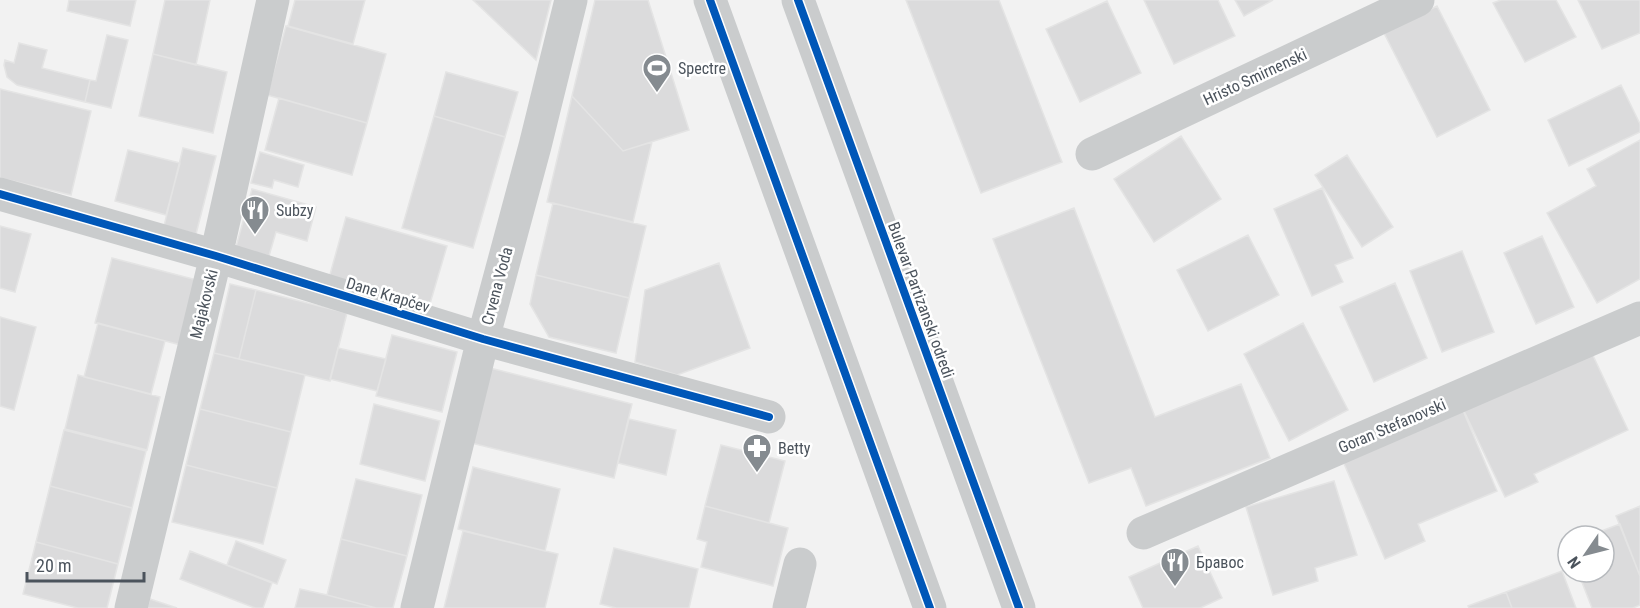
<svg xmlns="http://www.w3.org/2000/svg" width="1640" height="608" viewBox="0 0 1640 608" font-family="'Roboto Condensed',sans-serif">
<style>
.building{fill:#dbdbdc;stroke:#e4e4e4;stroke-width:1.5}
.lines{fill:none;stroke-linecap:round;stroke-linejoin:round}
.minor{stroke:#cacccd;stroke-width:33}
.cycleway-casing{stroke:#fff;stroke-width:11}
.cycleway{stroke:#0057b8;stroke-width:8}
.labels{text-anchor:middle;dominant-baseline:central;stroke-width:5;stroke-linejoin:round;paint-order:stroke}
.poi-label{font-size:16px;fill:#4b535c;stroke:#fff;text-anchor:start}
.street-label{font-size:16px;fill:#4b535c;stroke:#fff}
</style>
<rect width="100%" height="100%" fill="#f2f2f2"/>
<!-- building -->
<path class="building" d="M69 0H136L130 26 67 11Z
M165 0H210L196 65 153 54Z
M295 0H365L353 44 288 26Z
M473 0H551L536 60Z
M595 0H648L689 130 623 151 572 96Z
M906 0H999L1062 162 981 193Z
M1144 0H1218L1235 36 1174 64Z
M1235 0H1273L1244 16Z
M1501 0H1556L1576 37 1525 62 1493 3Z
M1578 0H1640V33L1602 49Z
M1107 1 1141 73 1080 102 1046 29Z
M1437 6 1490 110 1437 137 1384 33Z
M286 26 386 54 367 123 267 95Z
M107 35 128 40 111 108 85 102 90 80 96 81Z
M19 43 47 50 42 68 90 80 85 102 17 85 7 77 4 65 5 60 14 63Z
M153 54 227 72 213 133 139 116Z
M446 72 518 92 505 137 434 116Z
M1621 85 1640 124V132L1569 166 1548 120Z
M0 89 91 111 71 195 0 178Z
M572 96 623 151 652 142 633 222 547 202Z
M279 98 367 123 352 175 265 150Z
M434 116 505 137 473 248 402 228Z
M1181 136 1221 199 1154 242 1114 179Z
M1640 140V279L1597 303 1547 213 1596 186 1587 169Z
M183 148 216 156 196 234 164 226Z
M128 150 180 163 166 215 115 201Z
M260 152 304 165 298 187 274 180 272 188 251 183Z
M1347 155 1393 227 1362 247 1315 175Z
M1322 188 1353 258 1335 265 1343 282 1312 296 1274 209Z
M252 189 316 207 307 241 276 232 269 256 236 247Z
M553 203 646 226 629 298 536 275Z
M1074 208 1155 417 1241 384 1270 458 1146 506 1131 468 1089 483 993 239Z
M346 217 447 246 429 307 329 278Z
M0 226 31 234 15 292 0 288Z
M1248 235 1279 295 1208 331 1177 270Z
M1542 236 1574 307 1536 324 1504 253Z
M1462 251 1494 332 1442 352 1410 271Z
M112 258 197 280 181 345 95 323Z
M719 263 750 348 677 375 635 362 645 290Z
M536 275 629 298 616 353 549 337 530 304Z
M1395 283 1427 358 1374 382 1340 307Z
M230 284 256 290 239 359 214 353Z
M256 290 347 313 330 381 239 359Z
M0 317 36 327 14 410 0 406Z
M98 323 165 341 151 394 84 377Z
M1303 323 1348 410 1289 441 1244 354Z
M392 335 457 352 442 412 376 396Z
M1589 347 1628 430 1534 474 1538 482 1505 497 1464 411Z
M338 348 386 359 377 391 330 379Z
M214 353 305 375 291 432 200 409Z
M490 368 632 404 614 478 471 443Z
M78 375 160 397 147 450 65 429Z
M374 404 440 421 425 481 360 464Z
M1462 408 1497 491 1418 524 1425 541 1385 559 1342 459Z
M200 409 291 432 277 488 186 465Z
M629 419 676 430 666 475 618 463Z
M64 430 146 451 132 508 50 486Z
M721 445 785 461 769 523 705 506Z
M186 465 277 488 263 544 172 522Z
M473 467 560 489 545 551 458 529Z
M356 479 422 495 407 556 341 539Z
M1334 481 1357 555 1315 568 1318 581 1273 595 1246 507Z
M50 486 132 508 118 564 36 542Z
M705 506 788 528 773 586 701 567 707 542 697 539Z
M1640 506V576L1616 516Z
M1620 524 1640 576V605L1633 608H1592L1578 572H1604V536H1588Z
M463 531 558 554 545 608H444Z
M341 539 407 556 393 608H376L327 595Z
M236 541 286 560 277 584 227 565Z
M36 542 118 564 107 608H78L23 594Z
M1198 546 1222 598 1200 608H1143L1129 577Z
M614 548 698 569 689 608H616L600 604Z
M190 551 272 583 263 608H255L180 579Z
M1562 571 1576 608H1512L1506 592Z
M300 589 327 595 376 608H295Z
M1506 592 1512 608H1469L1468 606Z
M150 599 177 608H147Z"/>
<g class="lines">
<!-- minor -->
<path class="minor" d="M710 0 930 608
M798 0 1019 608
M1092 154 1418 0
M0 194 216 256 483 339 769 417
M1143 533 1640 318
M131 608 216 256 273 0
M417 608 483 339 535 146 571 0
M789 608 800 564"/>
<!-- cycleway casing -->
<g class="cycleway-casing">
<path id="cycleway" d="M710 0 930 608
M798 0 1019 608
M0 194 216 256 483 339 769 417"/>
</g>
<!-- cycleway -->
<use href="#cycleway" class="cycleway"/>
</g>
<!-- icons -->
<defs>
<g id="stadium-pin" transform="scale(1.5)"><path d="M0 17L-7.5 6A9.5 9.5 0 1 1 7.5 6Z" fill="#858b90" stroke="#fff"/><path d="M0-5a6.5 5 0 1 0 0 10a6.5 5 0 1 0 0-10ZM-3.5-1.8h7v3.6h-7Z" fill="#fff"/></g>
<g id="restaurant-pin" transform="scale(1.5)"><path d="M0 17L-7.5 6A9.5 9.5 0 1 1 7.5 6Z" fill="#858b90" stroke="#fff"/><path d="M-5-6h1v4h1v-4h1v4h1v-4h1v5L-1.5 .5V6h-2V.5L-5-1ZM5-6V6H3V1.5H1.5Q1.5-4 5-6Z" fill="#fff"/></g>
<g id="pharmacy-pin" transform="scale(1.5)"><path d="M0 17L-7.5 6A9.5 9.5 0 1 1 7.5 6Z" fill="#858b90" stroke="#fff"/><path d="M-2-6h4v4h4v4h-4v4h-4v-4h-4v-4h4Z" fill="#fff"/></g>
</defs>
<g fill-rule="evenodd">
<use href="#stadium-pin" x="657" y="68"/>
<use href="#restaurant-pin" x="255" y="210"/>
<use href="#pharmacy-pin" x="757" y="448"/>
<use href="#restaurant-pin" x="1175" y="562"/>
</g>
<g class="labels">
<!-- poi labels -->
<g class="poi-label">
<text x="678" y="68">Spectre</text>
<text x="276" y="210">Subzy</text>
<text x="778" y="448">Betty</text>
<text x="1196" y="562">Бравос</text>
</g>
<!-- street labels -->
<g class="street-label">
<text transform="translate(1255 77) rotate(-25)">Hristo Smirnenski</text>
<text transform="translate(497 286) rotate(-75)">Crvena Voda</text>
<text transform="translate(388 295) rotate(17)">Dane Krapčev</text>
<text transform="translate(921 300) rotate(70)">Bulevar Partizanski odredi</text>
<text transform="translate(204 304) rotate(-76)">Majakovski</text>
<text transform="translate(1392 426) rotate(-23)">Goran Stefanovski</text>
</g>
</g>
<!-- north arrow -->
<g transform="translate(1586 554) rotate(235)"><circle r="28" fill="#ffffff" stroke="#b7babe" stroke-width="1.5"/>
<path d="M0-4.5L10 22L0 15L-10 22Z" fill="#858b90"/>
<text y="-9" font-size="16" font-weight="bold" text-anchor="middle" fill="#4b535c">N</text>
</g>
<!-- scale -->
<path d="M27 572v9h117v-9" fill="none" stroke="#4b535c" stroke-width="3"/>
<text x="36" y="572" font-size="18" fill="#4b535c" stroke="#ffffff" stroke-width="4.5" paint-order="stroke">20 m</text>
</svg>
